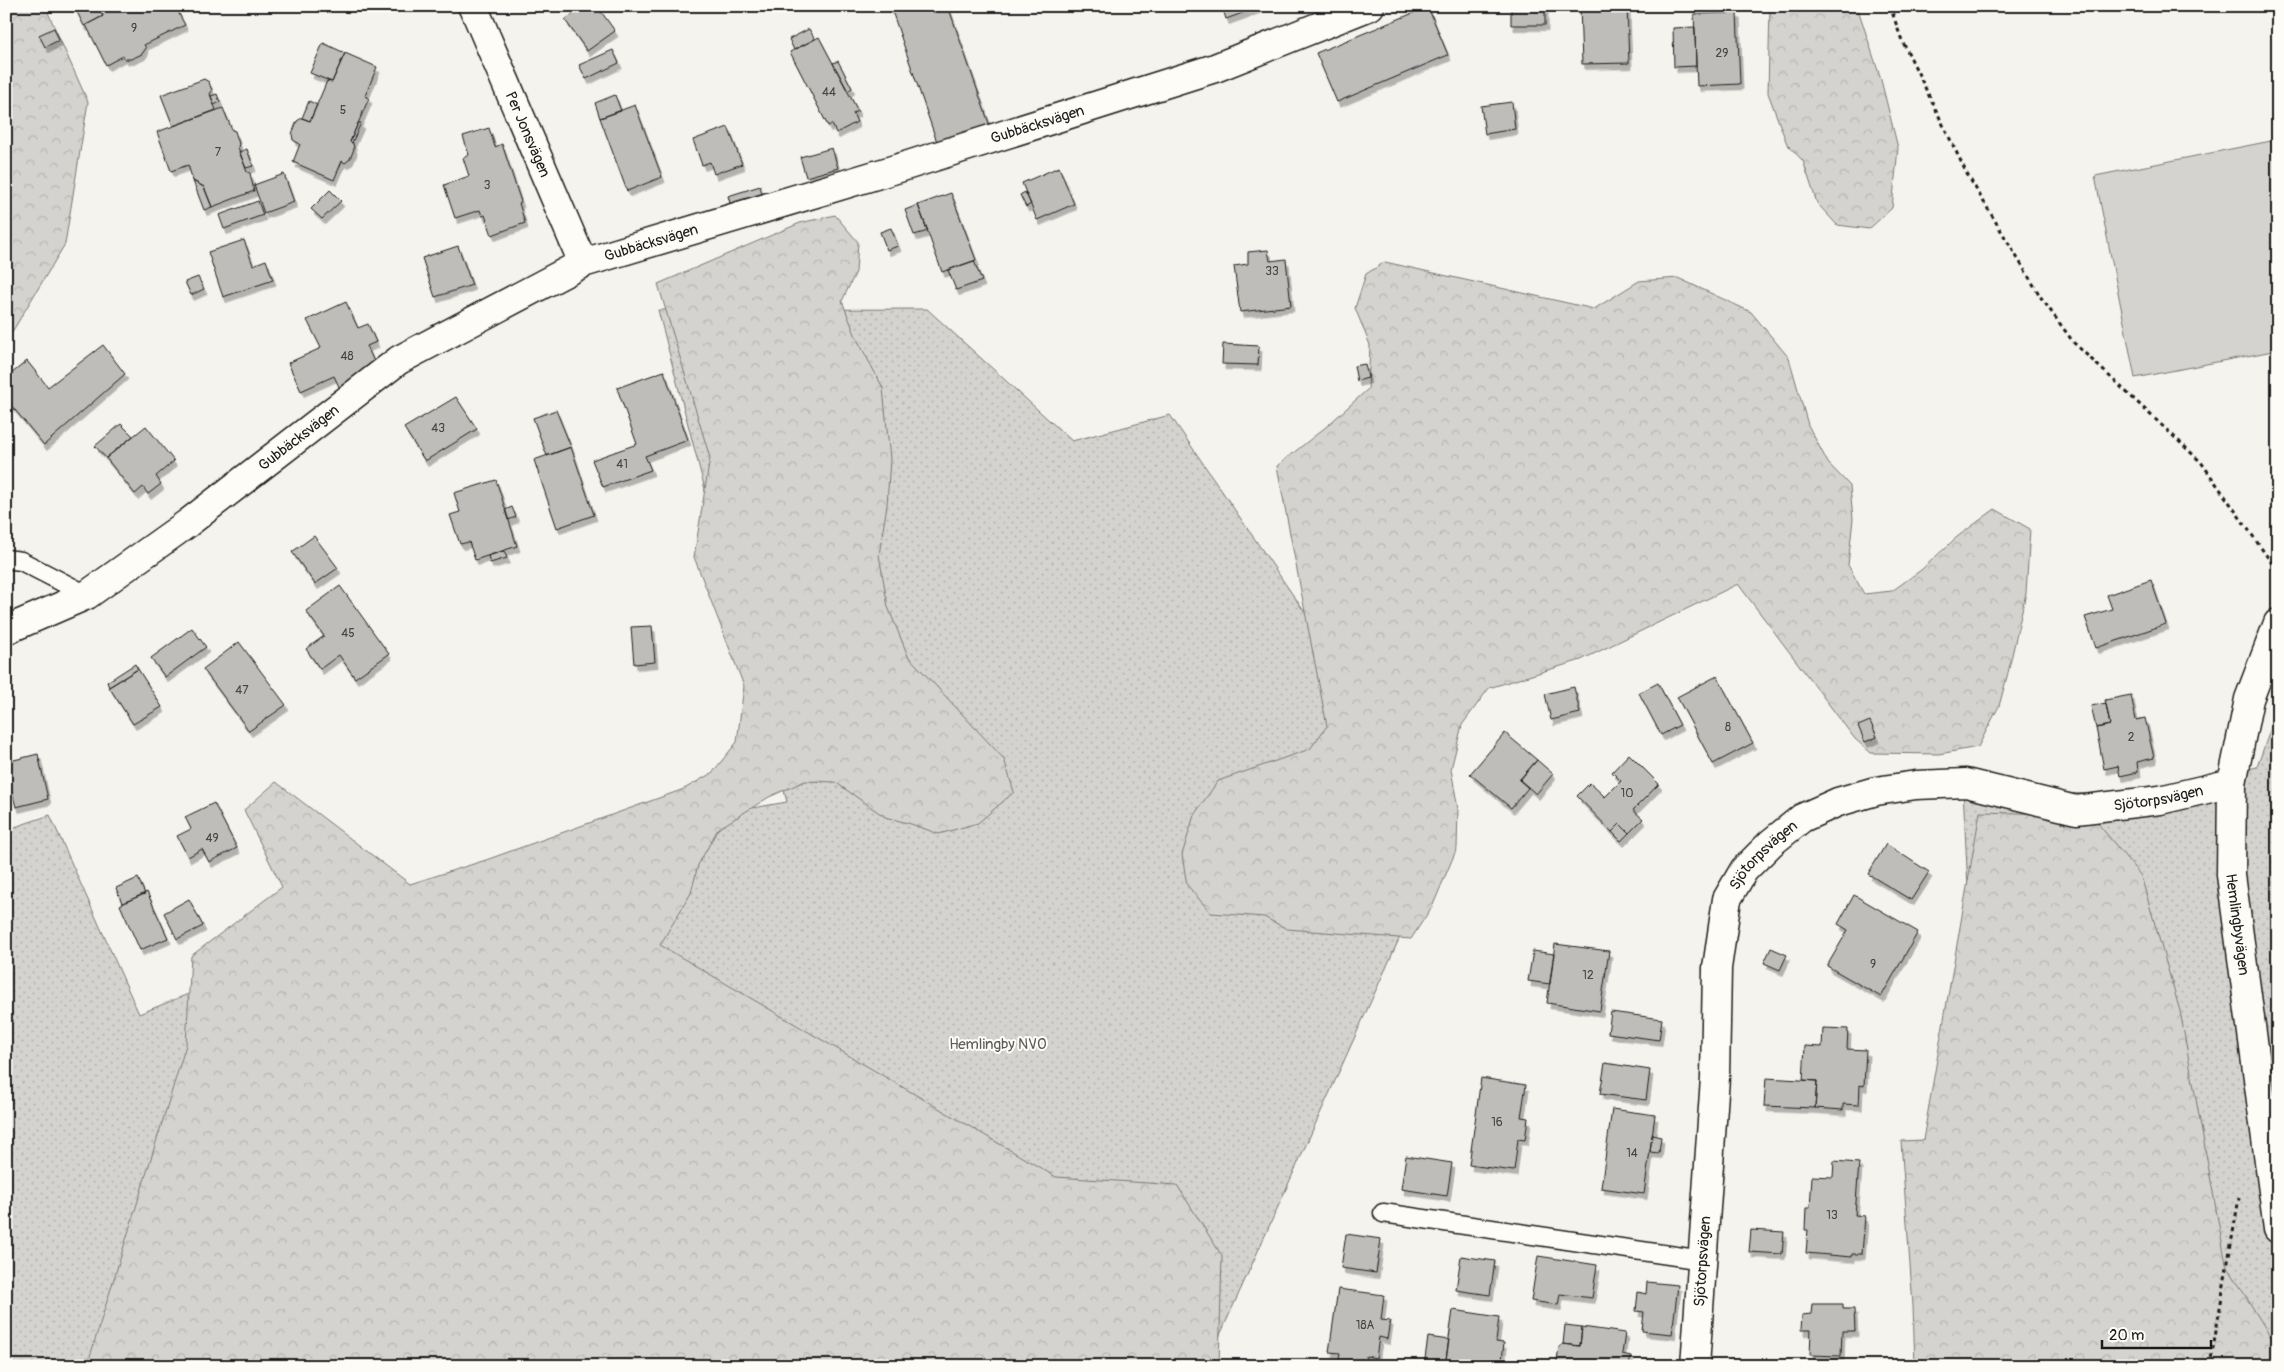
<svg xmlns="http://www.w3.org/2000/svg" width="2284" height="1372" viewBox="0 0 2284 1372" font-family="Pangolin,sans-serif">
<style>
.green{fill:url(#green-dots);stroke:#787876}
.forest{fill:url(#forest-crowns);stroke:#787876}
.pitch{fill:#d4d3cf;stroke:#787876}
.building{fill:#bebdba;stroke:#1c1c1c;filter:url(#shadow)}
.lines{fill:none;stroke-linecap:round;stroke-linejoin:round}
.lane-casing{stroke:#1c1c1c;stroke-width:21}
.street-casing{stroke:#1c1c1c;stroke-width:31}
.path{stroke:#1c1c1c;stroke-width:3;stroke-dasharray:4 4;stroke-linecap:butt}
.lane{stroke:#fdfcf7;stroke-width:18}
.street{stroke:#fdfcf7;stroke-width:28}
.labels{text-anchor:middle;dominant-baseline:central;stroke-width:4;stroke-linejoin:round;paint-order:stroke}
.number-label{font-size:12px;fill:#444}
.street-label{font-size:15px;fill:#1c1c1c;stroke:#fdfcf7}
.park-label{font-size:15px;fill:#5c5c5b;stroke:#fdfcf7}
</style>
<defs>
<pattern id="green-dots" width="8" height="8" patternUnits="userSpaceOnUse" patternTransform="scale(1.25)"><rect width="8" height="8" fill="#d4d3cf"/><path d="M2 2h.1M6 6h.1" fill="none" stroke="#b5b5b1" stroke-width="1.8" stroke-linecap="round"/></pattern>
<pattern id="forest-crowns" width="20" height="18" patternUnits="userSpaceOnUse" patternTransform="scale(1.25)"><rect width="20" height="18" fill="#d4d3cf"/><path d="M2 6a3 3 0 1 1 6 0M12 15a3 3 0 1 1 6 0" fill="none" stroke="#b5b5b1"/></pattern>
<filter id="shadow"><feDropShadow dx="3" dy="5.5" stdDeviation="0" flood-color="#0004"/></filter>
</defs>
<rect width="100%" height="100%" fill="#f4f3ee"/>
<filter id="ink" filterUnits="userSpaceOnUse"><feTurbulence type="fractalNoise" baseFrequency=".02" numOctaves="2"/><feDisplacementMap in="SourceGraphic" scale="10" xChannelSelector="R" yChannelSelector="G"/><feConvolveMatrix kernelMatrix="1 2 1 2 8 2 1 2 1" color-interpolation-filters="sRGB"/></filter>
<g filter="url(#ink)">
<!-- green -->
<path class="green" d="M927 309 1072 441 1170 415 1394 743 1433 864 1206 1366H6V830L50 815 139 1014 568 840 787 802 658 310Z
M2278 708V1366H1992L1963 789 2136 796 2257 767Z"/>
<!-- forest -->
<path class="forest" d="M6 6H45L88 102 65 244 6 342Z
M1770 6H1857L1881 80 1898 148 1892 208 1869 229 1837 225 1817 203 1803 161 1787 144 1768 93Z
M835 215 858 242 856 272 842 301 856 337 883 388 890 459 887 505 879 555 888 607 908 656 1004 759 1014 792 978 823 939 834 911 824 885 817 835 782 805 781 769 797 718 829 698 865 691 893 660 945 1056 1177 1177 1185 1222 1256 1219 1366H87L186 1045 191 956 282 887 244 810 276 782 410 884 486 860 684 789 712 773 737 742 744 686 694 557 710 458 658 284 800 223Z
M1385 262 1594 309 1639 281 1678 278 1751 312 1789 358 1808 425 1828 463 1850 486 1853 519 1848 565 1864 594 1892 591 1921 570 1957 537 1995 509 2030 529 2026 593 2008 673 1999 706 1978 747 1939 754 1871 753 1855 739 1738 584 1581 660 1489 688 1462 725 1451 769 1458 809 1457 848 1433 905 1411 939 1287 929 1264 917 1211 913 1187 885 1182 855 1194 815 1218 781 1310 749 1327 726 1277 466 1327 426 1368 389 1370 345 1355 308 1366 274Z
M1980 812 2091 815 2141 876 2180 1011 2226 1264 2278 1349V1366H1915L1913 1306 1901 1141 1923 1140Z"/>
<!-- pitch -->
<path class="pitch" d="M2271 141 2278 175V350L2135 378 2095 176Z"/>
<!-- building -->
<path class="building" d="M74 6H98L103 16 84 26Z
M101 6H175L185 25 144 45 146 48 142 54 131 59H125L123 56 106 65 86 25 103 16 99 9Z
M583 6H597L615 31 587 51 565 20Z
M897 6H948L991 129 939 148 891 8Z
M1222 6H1262L1226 19Z
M1511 6H1545V25H1511Z
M1580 6H1627L1629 63 1582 64Z
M1428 7 1448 55 1337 102 1316 53Z
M1737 13 1740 84 1697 86 1694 14Z
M1695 27 1696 66 1674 67 1673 28Z
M54 28 59 40 45 47 39 35Z
M809 29 815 39 794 50 789 39Z
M819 37 858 111 853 113 857 122 836 133 832 124 828 126 790 52Z
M323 43 345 53 332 82 310 73Z
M613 50 619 63 586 79 579 65Z
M345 53 377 67 365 96 369 98 350 142 353 143 354 149 350 159 345 163 342 161 334 180 293 162 300 144 293 140 292 134 297 121 302 118 310 121 327 81 332 82Z
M838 61 852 88 848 91 833 63Z
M204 79 209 82 212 91 210 94 216 110 173 126 161 95Z
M217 94 220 102 214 105 211 96Z
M615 95 621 111 600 118 595 103Z
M309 101 317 105 310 121 302 118Z
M1512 102 1515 129 1485 134 1481 106Z
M635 105 662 177 627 191 600 118Z
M223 108 232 130 235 131 239 144 238 147 247 172 250 173 254 191 212 207 204 187 193 181 188 165 171 171 157 132Z
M358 123H361L352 143 350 142Z
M728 127 742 164 714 174 710 162 702 165 693 140Z
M489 128 495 147 502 144 521 202 519 203 525 223 492 235 485 215 482 216 480 210 455 218 444 185 469 176 463 158 469 155 463 136Z
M832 148 838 168 806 177 800 157Z
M247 149 253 166 246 168 239 152Z
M1059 167 1074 204 1037 220 1022 183Z
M284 174 294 202 264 213 254 185Z
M193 181 204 187 212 207 204 210Z
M760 186 764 200 732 210 728 196Z
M330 190 341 201 322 219 311 209Z
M1025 192 1031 204 1026 207 1020 195Z
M951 193 976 260 942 272 918 205Z
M258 201 263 215 224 229 219 215Z
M918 205 928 231 914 235 905 210Z
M891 228 898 246 887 250 880 232Z
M244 240 253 265 266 260 273 280 223 297 208 252Z
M458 246 472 285 435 297 422 258Z
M1268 250 1270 261 1286 259 1291 306 1240 312 1234 266 1248 264V252Z
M974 261 982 281 956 290 948 270Z
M198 277 204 289 191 295 185 282Z
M346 302 358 328 368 324 376 342 367 346 379 373 341 391 334 376 301 391 288 363 321 348 307 320Z
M1223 344 1259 346 1258 365 1222 364Z
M103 345 125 374 44 445 6 399V378L27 361 48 387Z
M1365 364 1368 378 1357 381 1354 366Z
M664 371 688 440 645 456 651 470 603 487 592 460 637 444 617 388Z
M456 397 477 429 425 461 404 428Z
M556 410 571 447 547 456 533 418Z
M121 424 133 436 106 458 95 446Z
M146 426 174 461 156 476 161 484 148 494 143 487 135 494 106 458Z
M571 447 594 515 557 528 534 460Z
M496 480 517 546 475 560 469 542 460 544 450 515 460 512 454 493Z
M512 507 516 517 508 520 505 510Z
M314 536 338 568 315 584 292 552Z
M504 551 507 558 490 563 488 556Z
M2151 580 2166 624 2096 648 2085 617 2112 609 2107 595Z
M340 586 389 654 355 678 339 655 320 669 306 649 324 636 306 611Z
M652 626 655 662 634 664 631 627Z
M192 628 206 647 165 677 151 658Z
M239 642 286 705 249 731 203 669Z
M135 664 138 669 109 687 107 682Z
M138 669 162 707 133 724 109 687Z
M1717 676 1753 743 1713 764 1677 697Z
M1658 683 1680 725 1661 735 1639 693Z
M1574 687 1580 713 1551 720 1545 694Z
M2131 695 2136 720 2145 718 2154 758 2137 762 2138 772 2120 776 2118 766 2104 769 2096 728 2110 725 2105 700Z
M2106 703 2110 725 2096 728 2091 706Z
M1870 721 1877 737 1865 742 1858 726Z
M1505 733 1537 760 1519 780 1528 788 1511 808 1470 774Z
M38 754 48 799 16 807 6 770V762Z
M1629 754 1659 784 1633 810 1643 819 1629 833 1620 824 1612 832 1577 796 1590 783 1605 797 1621 781 1612 772Z
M1537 760 1553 774 1536 794 1520 780Z
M214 803 237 848 209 862 202 849 188 857 177 836 191 829 185 817Z
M1620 824 1629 833 1621 841 1612 832Z
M1886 844 1929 872 1911 900 1868 874Z
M138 878 145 894 122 903 116 888Z
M147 892 168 938 140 950 120 905Z
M1854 895 1918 932 1881 997 1827 966 1848 930 1838 924Z
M189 899 203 926 177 939 164 913Z
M1555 944 1609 951 1600 1011 1547 1003Z
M1771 948 1787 955 1780 970 1764 963Z
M1533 951 1554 954 1550 984 1528 981Z
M1611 1012 1662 1019 1659 1040 1608 1033Z
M1823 1028 1848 1029 1847 1049 1866 1050 1864 1086 1860 1085 1859 1105 1843 1104V1110L1815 1108 1817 1081 1803 1080 1805 1046 1822 1047Z
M1605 1063 1650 1070 1646 1100 1600 1094Z
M1481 1078 1526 1085 1521 1117 1528 1118 1525 1140 1518 1139 1514 1171 1469 1165Z
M1766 1078 1817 1081 1815 1108 1764 1106Z
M1612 1109 1655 1115 1644 1194 1601 1188Z
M1652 1135 1661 1137 1659 1153 1650 1152Z
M1406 1156 1452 1163 1447 1196 1401 1189Z
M1834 1161 1859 1163 1855 1215 1865 1216 1862 1254H1852V1257L1806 1253 1808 1230H1805L1806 1208H1810L1812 1176 1833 1177Z
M1751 1230 1784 1232 1782 1254 1749 1252Z
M1346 1234 1381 1239 1376 1273 1341 1268Z
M1461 1256 1495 1261 1490 1295 1456 1290Z
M1538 1256 1597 1265 1592 1298 1560 1294 1558 1305 1531 1301Z
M1647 1282 1678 1285 1672 1334 1642 1331 1644 1312 1636 1311 1638 1292 1646 1294Z
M1338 1289 1384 1295 1381 1320 1390 1321 1387 1339 1379 1337 1376 1358 1366 1356 1364 1366H1338L1340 1353 1329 1352Z
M1812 1304H1843V1309H1854L1855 1331H1842L1841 1356 1810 1355 1811 1330H1801L1802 1315 1811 1314Z
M1453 1310 1499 1317 1496 1342 1504 1343 1502 1360 1494 1359 1493 1366H1445Z
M1565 1325 1582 1327 1580 1346 1563 1344Z
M1582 1327 1625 1333 1622 1354 1631 1356 1629 1366H1556L1559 1347 1563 1344 1580 1346Z
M1428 1337 1449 1340 1445 1366H1424Z"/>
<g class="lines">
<!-- lane casing -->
<g class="lane-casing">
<path id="lane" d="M6 559 21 561 87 595
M1383 1213 1703 1260"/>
</g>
<!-- street casing -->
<g class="street-casing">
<g id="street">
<path id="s1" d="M472 6 476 13 583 263"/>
<path id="s2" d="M2278 623 2249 699 2232 783 2231 875 2278 1229"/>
<path id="s3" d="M6 630 87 595 188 523 399 360 583 263 899 168 1215 68 1370 6"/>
<path id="s4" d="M1695 1366 1715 1078 1717 968 1727 899 1744 870 1771 843 1802 818 1838 802 1876 791 1916 785 1966 783 2076 810 2160 800 2232 783"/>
</g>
</g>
<!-- path -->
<path class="path" d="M1890 6 1901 38 1967 174 2042 299 2074 343 2201 462 2278 572
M2210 1366 2239 1198"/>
<!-- lane -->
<use href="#lane" class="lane"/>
<!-- street -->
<use href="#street" class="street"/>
</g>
</g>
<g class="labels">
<!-- number labels -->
<g class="number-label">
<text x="134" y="28">9</text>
<text x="1722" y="53">29</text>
<text x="829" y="92">44</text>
<text x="343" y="110">5</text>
<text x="218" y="152">7</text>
<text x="487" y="185">3</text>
<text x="1272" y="271">33</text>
<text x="347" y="356">48</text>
<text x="438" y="428">43</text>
<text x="622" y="464">41</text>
<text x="348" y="633">45</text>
<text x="242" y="690">47</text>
<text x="1728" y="727">8</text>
<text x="2131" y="737">2</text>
<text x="1627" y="793">10</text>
<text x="212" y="838">49</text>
<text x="1873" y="964">9</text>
<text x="1588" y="975">12</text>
<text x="1497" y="1122">16</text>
<text x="1632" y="1153">14</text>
<text x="1832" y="1215">13</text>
<text x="1365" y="1325">18A</text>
</g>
<!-- street labels -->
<g class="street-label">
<text stroke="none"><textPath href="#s3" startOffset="1162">Gubbäcksvägen</textPath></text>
<text stroke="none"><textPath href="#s1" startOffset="140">Per Jonsvägen</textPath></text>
<text stroke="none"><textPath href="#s3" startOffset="758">Gubbäcksvägen</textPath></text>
<text stroke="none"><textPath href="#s3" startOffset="352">Gubbäcksvägen</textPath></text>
<text stroke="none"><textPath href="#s4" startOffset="946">Sjötorpsvägen</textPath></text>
<text stroke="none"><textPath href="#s4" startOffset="526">Sjötorpsvägen</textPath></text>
<text stroke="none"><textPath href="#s2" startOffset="309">Hemlingbyvägen</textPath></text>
<text stroke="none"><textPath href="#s4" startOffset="105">Sjötorpsvägen</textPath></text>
</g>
<!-- park labels -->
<g class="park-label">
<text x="998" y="1044">Hemlingby NVO</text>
</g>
</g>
<!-- margin -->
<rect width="2284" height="1372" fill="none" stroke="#fdfcf7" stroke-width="25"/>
<rect x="12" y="12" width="2259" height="1347" fill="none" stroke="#1c1c1c" stroke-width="2" filter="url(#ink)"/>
<!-- scale -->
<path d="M2102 1340v8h109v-8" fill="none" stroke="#1c1c1c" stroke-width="2.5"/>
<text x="2109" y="1340" font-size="15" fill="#1c1c1c" stroke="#fdfcf7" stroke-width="4" paint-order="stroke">20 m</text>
</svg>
